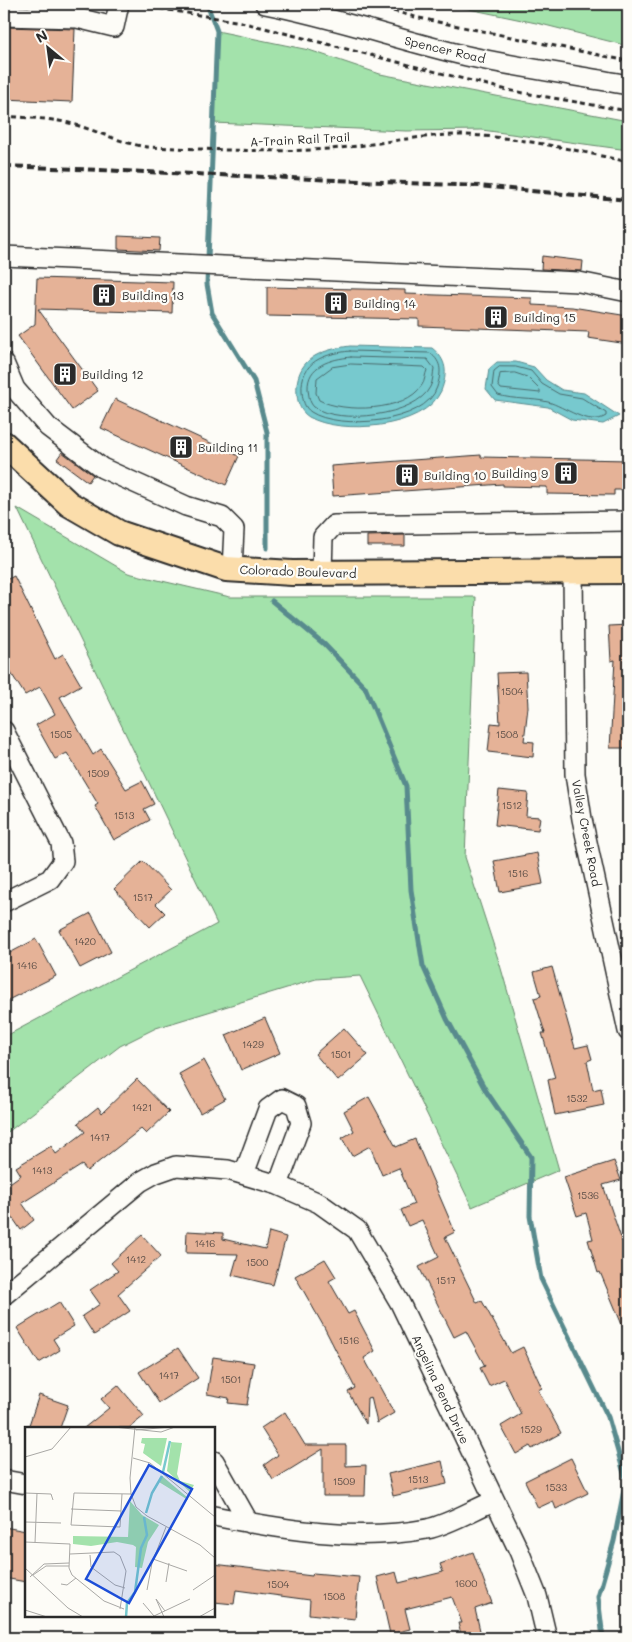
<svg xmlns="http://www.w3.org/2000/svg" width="632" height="1642" viewBox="0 0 632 1642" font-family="Mali,sans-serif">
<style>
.green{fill:#a3e2ab;stroke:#67866b}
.water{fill:#77c9ce;stroke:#598a8d}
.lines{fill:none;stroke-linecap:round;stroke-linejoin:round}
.shore{stroke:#496a6c;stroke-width:1}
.stream{stroke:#598a8d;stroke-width:5}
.building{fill:#e5b297;stroke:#2b2b2b}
.minor-casing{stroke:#2b2b2b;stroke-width:22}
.major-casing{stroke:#2b2b2b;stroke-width:28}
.path{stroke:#2b2b2b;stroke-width:3;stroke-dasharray:5 4;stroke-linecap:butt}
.minor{stroke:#fdfcf7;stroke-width:19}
.major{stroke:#fbddab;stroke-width:24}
.rail{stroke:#2b2b2b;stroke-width:4;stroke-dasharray:8 4;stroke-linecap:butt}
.labels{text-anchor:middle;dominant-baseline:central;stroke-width:4.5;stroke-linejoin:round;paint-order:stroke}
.number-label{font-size:10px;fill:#5a4d46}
.street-label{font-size:12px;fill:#2b2b2b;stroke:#fdfcf7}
.poi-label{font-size:12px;fill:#2b2b2b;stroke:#fdfcf7;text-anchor:start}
.inset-river{fill:none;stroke:#77c9ce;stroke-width:2.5}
.inset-road{fill:none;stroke:#a9a8a5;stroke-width:1}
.view{fill:#1d4ed8;fill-opacity:0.15;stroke:#1d4ed8;stroke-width:2.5}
.inset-edge{fill:none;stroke:#2b2b2b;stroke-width:2.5}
</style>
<rect width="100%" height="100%" fill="#fdfcf7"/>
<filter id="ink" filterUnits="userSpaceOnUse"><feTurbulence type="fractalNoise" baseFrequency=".02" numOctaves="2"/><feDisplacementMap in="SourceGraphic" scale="10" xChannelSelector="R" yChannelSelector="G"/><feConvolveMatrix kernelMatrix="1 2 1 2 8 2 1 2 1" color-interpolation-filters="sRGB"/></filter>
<g filter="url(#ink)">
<!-- green -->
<path class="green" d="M445 4H623L624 45 541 24Z
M217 31 309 50 380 74 628 121V150L482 130 406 131 213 123Z
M17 508 128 573 230 597H476L465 857 500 965 559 1170 472 1207 360 976 316 979 156 1028 120 1046 4 1135V1037L217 924Z"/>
<!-- water -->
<path class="water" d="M350 346 432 348C447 360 448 373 441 391 424 429 340 435 309 417 301 412 298 404 297 395 294 359 320 350 350 346Z
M497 362H516L534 367 546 380 562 390 584 393 619 416 603 424 572 420 548 407 495 400 486 389 489 369Z"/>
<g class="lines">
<!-- shore -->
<path class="shore" d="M350 351 430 353C443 363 441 373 437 387 426 424 338 430 311 412 304 407 303 401 302 392 300 361 324 354 350 351Z
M351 357 427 359 434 368C433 374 433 382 430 387 416 416 338 425 314 407 309 402 309 396 308 389 307 365 331 359 351 357Z
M351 364 424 367 427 370C425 374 425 381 422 385 406 412 343 413 319 400L316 393 317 378 332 367Z
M516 367 531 371 542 384 559 394 582 398 606 413V416C589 427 564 406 548 402 532 398 514 400 498 395L492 387 494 371 499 367Z
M515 373 527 377 540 390V393L501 389 498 385 500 374Z"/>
<!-- stream -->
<path class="stream" d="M207 4 217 31 207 284 212 313 254 381 267 432V548
M272 601 324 644 365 687 406 786 411 890 423 966 447 1019 486 1091 531 1157 530 1216 541 1279 608 1417 626 1480 614 1541 598 1597 603 1638"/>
</g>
<!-- building -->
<path class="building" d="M4 27 75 29 72 102 4 99Z
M118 236 160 238 159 251 118 249Z
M542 256 583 261 582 271 541 269Z
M37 278 173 282 172 313 38 309 98 391 72 410 18 336 35 324Z
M267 287 405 290V294L532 298V305L572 307 628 316V344L588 338 589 332 419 326V319L267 316Z
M115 399 239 456 226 485 101 428Z
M62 452 93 475 88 482 57 459Z
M481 455V457L628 460V490H614V495L547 494V487L503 486V484L333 496 331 466Z
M405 535V546H367V536Z
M14 576 55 659 63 654 81 685 60 697 93 755 101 749 126 789 142 781 154 804 144 809 150 820 114 840 95 806 98 804 67 753 55 759 36 725 55 714 40 687 25 695 4 662V581Z
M628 625V748H610L615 660 611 661 609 626Z
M526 672 528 707 524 741 534 742 533 757 488 752 491 723 500 724 497 673Z
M499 790 528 793 526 816 540 817 538 830 495 825Z
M537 853 543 884 500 892 494 861Z
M143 861 171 890 156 904 165 913 150 927 114 889Z
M91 913 111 952 80 968 59 930Z
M36 939 56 976 4 1002V956Z
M552 967 575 1048 588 1045 592 1059 587 1061 593 1090 601 1088 604 1105 555 1115 548 1080 555 1078 542 1033H545L534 998 541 996 534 972Z
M265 1018 280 1053 241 1070 226 1035Z
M344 1028 368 1055 338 1081 315 1054Z
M204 1060 225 1099 200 1113 179 1074Z
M137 1079 169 1112 146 1134 141 1129 87 1171 82 1165 22 1203 34 1220 21 1230 12 1217 4 1223V1187L21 1175 16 1167 51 1146 56 1154 85 1132 78 1123 98 1107 102 1113Z
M369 1097 396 1147 415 1139 455 1232 445 1237 477 1303 482 1301 511 1353 523 1347 542 1388 538 1390 561 1433 532 1449 530 1446 516 1454 501 1426 521 1414 504 1379 489 1386 480 1368 485 1366 466 1331 454 1337 419 1267 439 1257 422 1220 408 1226 401 1210 414 1204 399 1168 382 1175 370 1146 352 1156 342 1138 354 1131 344 1111Z
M614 1161 621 1180 603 1185 624 1247 628 1246V1339L600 1272 598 1273 588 1240 593 1239 586 1213 577 1216 564 1177Z
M187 1231 223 1233V1239L265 1249 269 1232 286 1237 273 1285 232 1275 238 1254 186 1253Z
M142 1235 161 1256 118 1294 130 1311 94 1335 82 1316 100 1304 90 1290 118 1271 111 1263Z
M325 1259 336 1277 329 1281 348 1314 354 1311 375 1351 364 1358 394 1413 377 1423 371 1397 367 1398 366 1424 348 1392 355 1388 324 1327 295 1276Z
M59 1302 74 1326 53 1339 60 1350 39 1363 17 1328Z
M178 1348 198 1378 159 1403 139 1372Z
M213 1357 254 1363 247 1405 228 1403 229 1398 207 1394Z
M118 1385 144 1416 129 1428H84L109 1408 101 1399Z
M39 1395 68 1405 60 1428H28Z
M285 1412 305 1445H346V1466L366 1465 365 1496H323V1449L273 1480 264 1465 278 1455 261 1428Z
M571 1458 588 1493 556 1509 553 1501 538 1508 525 1481Z
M442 1461 447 1484 393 1496 388 1474Z
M4 1527 26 1531V1582L4 1578Z
M473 1552 492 1603 475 1609 481 1635 462 1638 458 1623H462L452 1597 405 1609 410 1629 390 1634 377 1577 396 1572 399 1583 443 1572 440 1564Z
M214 1564 312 1576 313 1573 359 1577 355 1619 309 1614 310 1600 236 1590 234 1604 214 1602Z"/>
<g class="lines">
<!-- minor casing -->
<g class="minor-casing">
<path id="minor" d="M265 4C333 17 399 40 467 56 520 68 575 75 628 85
M4 16 77 18 114 27 119 4
M4 256 579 282 628 292
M4 363 15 389 48 427 102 468 186 506 222 517 234 529 232 569
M573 571 575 774 582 819 628 1031
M322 573 323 537 334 525 628 521
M4 731 61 843 63 861 50 879 4 902
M244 1174 268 1109 282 1099 296 1106 301 1123 278 1185
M4 1295 140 1182 156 1173 176 1166 228 1170 278 1185 319 1203 357 1230 400 1303 519 1551 537 1596 547 1638
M214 1461 249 1523
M4 1480 26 1484
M214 1516C284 1530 356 1542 427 1529 448 1525 474 1509 494 1501"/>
</g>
<!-- major casing -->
<g class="major-casing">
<path id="major" d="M4 444 69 504 119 533 226 569 292 573 628 571"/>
</g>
<!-- path -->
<path class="path" d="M133 4 241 22 507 90 628 111
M367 4 419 18 628 61
M4 116C26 118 48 118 69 123 96 130 120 143 147 147 208 149 268 153 329 149 381 145 430 131 483 136 532 140 580 151 628 162"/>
<!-- minor -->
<use href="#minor" class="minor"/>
<!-- major -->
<use href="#major" class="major"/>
<!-- rail -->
<path class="rail" d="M4 166 479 186 628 200"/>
</g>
</g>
<!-- icons -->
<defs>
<g id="building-square" transform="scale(1.25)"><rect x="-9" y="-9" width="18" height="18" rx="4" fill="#2b2b2b" stroke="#fdfcf7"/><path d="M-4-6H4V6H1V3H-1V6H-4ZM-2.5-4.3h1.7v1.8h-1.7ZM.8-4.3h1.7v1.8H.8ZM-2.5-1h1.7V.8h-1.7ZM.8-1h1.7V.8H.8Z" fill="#fff"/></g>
</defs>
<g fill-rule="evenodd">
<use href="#building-square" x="104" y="295"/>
<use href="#building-square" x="336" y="303"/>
<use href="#building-square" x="496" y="317"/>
<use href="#building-square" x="65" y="374"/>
<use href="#building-square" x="181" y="447"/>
<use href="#building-square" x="566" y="473"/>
<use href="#building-square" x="407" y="475"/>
</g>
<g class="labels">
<!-- number labels -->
<g class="number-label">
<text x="512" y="691">1504</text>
<text x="61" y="734">1505</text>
<text x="507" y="734">1508</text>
<text x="98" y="773">1509</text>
<text x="512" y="805">1512</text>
<text x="124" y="815">1513</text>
<text x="518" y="873">1516</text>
<text x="143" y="897">1517</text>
<text x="85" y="941">1420</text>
<text x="27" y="965">1416</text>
<text x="253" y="1044">1429</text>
<text x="341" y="1054">1501</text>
<text x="577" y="1098">1532</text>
<text x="142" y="1107">1421</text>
<text x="100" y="1137">1417</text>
<text x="42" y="1170">1413</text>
<text x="588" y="1195">1536</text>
<text x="205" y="1243">1416</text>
<text x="136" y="1259">1412</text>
<text x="257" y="1262">1500</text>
<text x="446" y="1280">1517</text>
<text x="349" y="1340">1516</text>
<text x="169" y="1375">1417</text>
<text x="231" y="1379">1501</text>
<text x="531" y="1429">1529</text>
<text x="418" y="1479">1513</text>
<text x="344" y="1481">1509</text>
<text x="556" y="1487">1533</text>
<text x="466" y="1583">1600</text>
<text x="278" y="1584">1504</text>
<text x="334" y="1596">1508</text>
</g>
<!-- street labels -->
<g class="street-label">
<text transform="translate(445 49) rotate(13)">Spencer Road</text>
<text transform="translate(300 139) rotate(-3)">A-Train Rail Trail</text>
<text transform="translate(298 571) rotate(2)">Colorado Boulevard</text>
<text transform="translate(587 833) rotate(79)">Valley Creek Road</text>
<text transform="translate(441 1389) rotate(65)">Angelina Bend Drive</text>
</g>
<!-- poi labels -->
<g class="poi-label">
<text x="122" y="295">Building 13</text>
<text x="354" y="303">Building 14</text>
<text x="514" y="317">Building 15</text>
<text x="82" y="374">Building 12</text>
<text x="198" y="447">Building 11</text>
<text x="548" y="473" text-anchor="end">Building 9</text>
<text x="424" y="475">Building 10</text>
</g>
</g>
<!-- overview -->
<g transform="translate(25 1427)">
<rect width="190" height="190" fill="#fdfcf7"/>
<path d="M117 11H142L136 39 118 26 120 17 116 16ZM146 15 157 16 152 47 155 54 169 58 165 65 142 44ZM137 49 163 71V73L134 55ZM105 74 117 88 134 98 123 115 117 141 110 140 111 120 108 118 92 115 66 119 48 117V109L103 110Z" fill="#a3e2ab"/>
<path class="inset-river" d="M138 45 145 14M121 86 127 66 137 49M101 190 102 176 110 165 116 121 122 108 119 90"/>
<path class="inset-road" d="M89 0 136 5 150 0M110 0 105 51 106 67 111 80 122 89 175 118 190 131M111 3 145 0M0 30 27 22 46 0M108 31 125 36 190 90M0 66 26 67 28 73M97 67 95 100 46 98 49 66 106 67M46 82 96 84M0 95 36 96M0 115 45 117 44 141 47 148 79 174 99 182M10 116 12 66M45 127 89 125 95 129 101 144 95 182M65 128 66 140 90 158 100 161M128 132 162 144M0 141 43 181 58 190M8 148 21 139H44M5 150 19 137 44 136M141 155 144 136M36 157 42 158 51 151M122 163 127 136 141 100M168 163 190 148M118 176 129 189 165 172M0 183 22 190M139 190 131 172 140 184M174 190 190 181"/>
<path class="view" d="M124 38 167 62 104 176 61 152Z"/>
<rect width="190" height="190" class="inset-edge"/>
</g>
<!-- margin -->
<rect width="632" height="1642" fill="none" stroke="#fdfcf7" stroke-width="20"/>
<rect x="10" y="10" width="612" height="1622" fill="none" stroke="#2b2b2b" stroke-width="2" filter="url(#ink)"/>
<!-- north arrow -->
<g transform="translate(48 48) rotate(331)" stroke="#fdfcf7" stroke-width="4" paint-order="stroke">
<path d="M0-4L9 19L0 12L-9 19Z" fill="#2b2b2b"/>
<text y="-8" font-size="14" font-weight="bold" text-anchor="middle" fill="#2b2b2b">N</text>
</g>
</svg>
